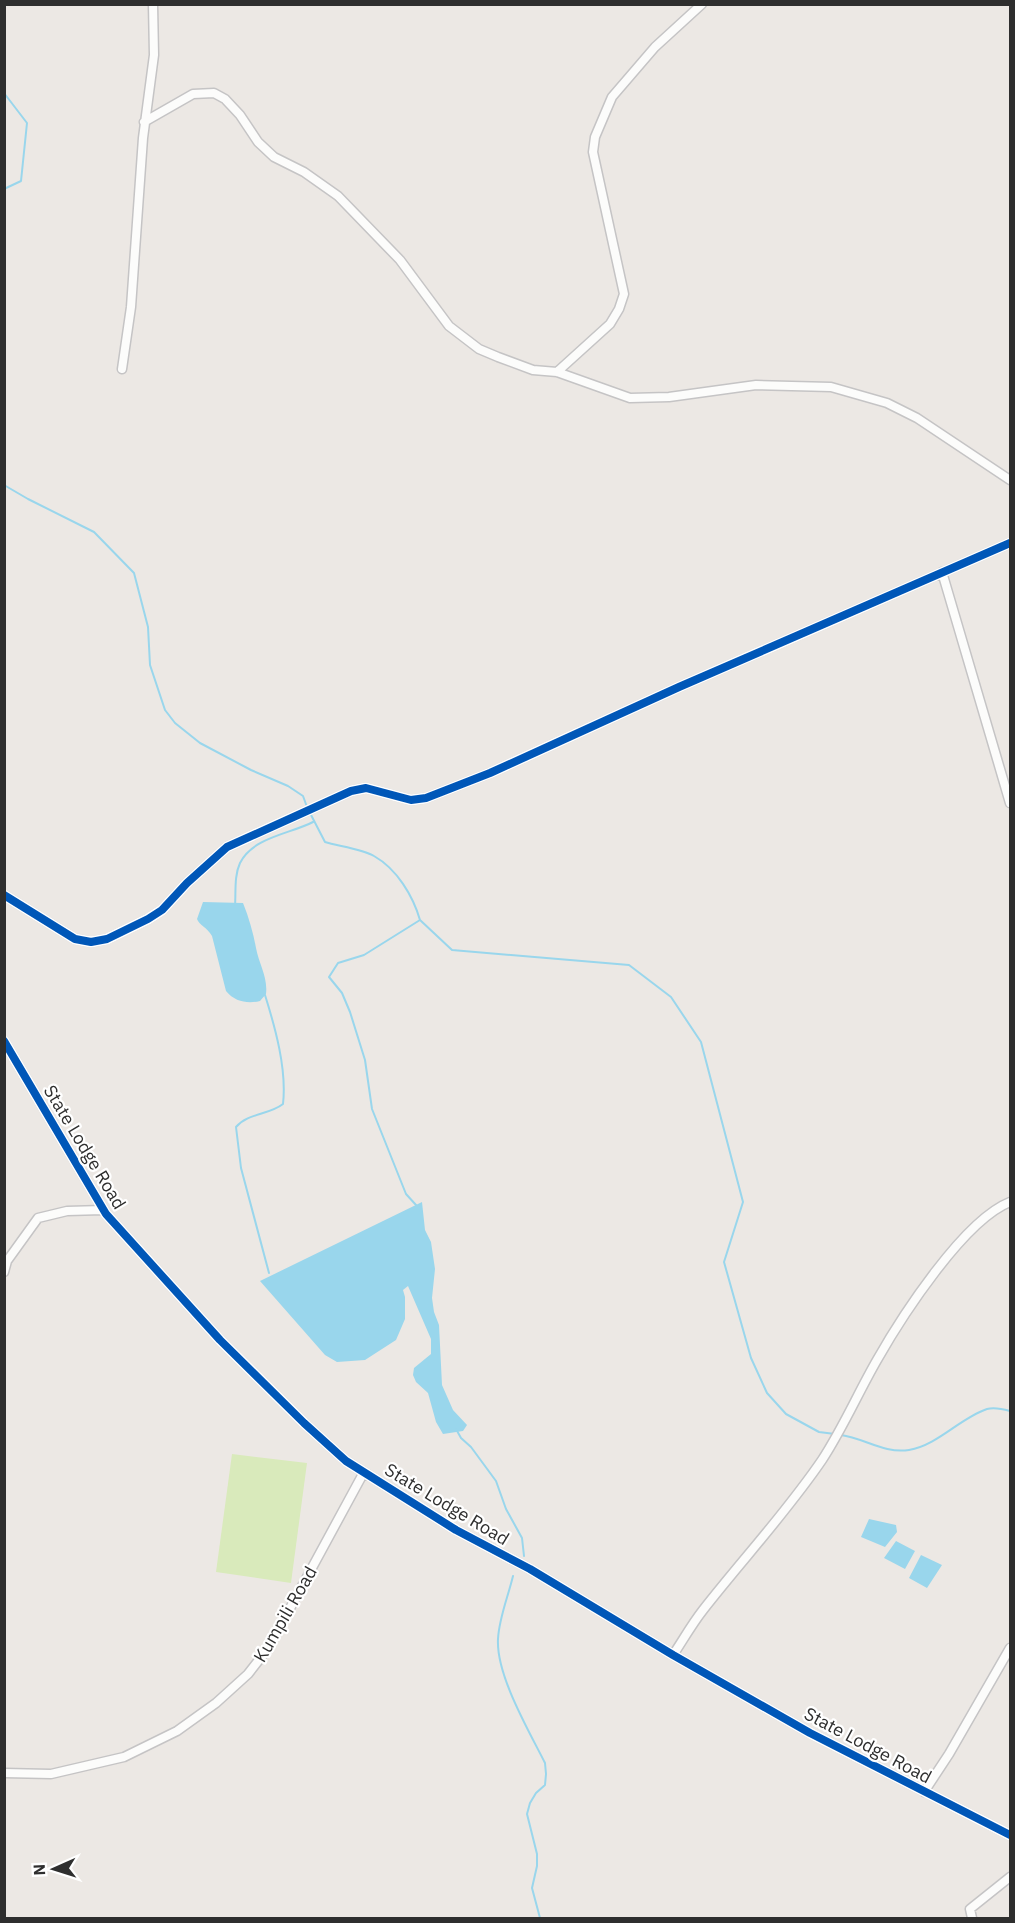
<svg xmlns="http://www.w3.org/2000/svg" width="1015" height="1923" viewBox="0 0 1015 1923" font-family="'IBM Plex Sans',sans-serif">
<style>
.pitch{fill:#d9eabb}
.water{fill:#99d6ec}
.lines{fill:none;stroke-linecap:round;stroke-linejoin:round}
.stream{stroke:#99d6ec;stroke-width:2}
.minor-casing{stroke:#c5c4c5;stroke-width:11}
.minor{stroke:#fcfcfb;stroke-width:8}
.cycleway-casing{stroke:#fff;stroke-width:11}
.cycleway{stroke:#0057b8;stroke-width:8}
.labels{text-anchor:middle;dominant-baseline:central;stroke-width:4.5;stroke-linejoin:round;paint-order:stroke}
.street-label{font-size:18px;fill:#2e2e2e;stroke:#fff}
</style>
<rect width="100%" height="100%" fill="#ece8e4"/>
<!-- pitch -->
<path class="pitch" d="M232 1454 307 1463 291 1583 216 1572Z"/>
<!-- water -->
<path class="water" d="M203 902 243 903C249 918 253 932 256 948 259 964 268 977 266 994L260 1001C248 1004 235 1002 226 991L212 936C207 927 199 925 197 919Z
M422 1202 425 1230 431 1242 435 1269 432 1298 434 1312 439 1325 442 1385 453 1410 467 1425 463 1431 443 1434 436 1422 428 1393 416 1382 413 1375 414 1368 431 1354V1339L408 1286 403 1290 405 1297V1319L396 1340 365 1360 337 1362 325 1355 260 1281Z
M869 1519 896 1525 897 1532 885 1547 861 1537Z
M896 1541 915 1551 905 1569 884 1558Z
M921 1555 942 1565 927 1588 909 1578Z"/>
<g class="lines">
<!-- stream -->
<path class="stream" d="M4 93 27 123 21 181 4 189
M4 485 28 499 94 532 134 573 148 627 150 665 165 710 175 723 200 743 251 770 288 786 303 796 307 807
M310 813 325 842C338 846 363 849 374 856 397 869 413 896 420 920L364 955 338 963 329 977 342 993 350 1012 365 1060 372 1109 406 1194 416 1205
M235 906C236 892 234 876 240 863 253 837 290 834 313 822
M420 920 452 950 629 965 671 997 701 1042 743 1202 724 1262 751 1358 767 1393 786 1414 819 1432 835 1434
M265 995C275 1027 287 1069 283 1104 269 1115 248 1113 236 1127L241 1168 269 1273
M456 1429 461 1438 471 1447 496 1481 506 1509 522 1538 524 1556
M841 1435C864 1438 884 1454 909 1450 938 1445 960 1418 987 1409 994 1407 1003 1409 1010 1411
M513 1576C508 1597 499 1618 498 1639 496 1675 529 1731 545 1763L546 1774 545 1785 536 1793 530 1803 527 1814 537 1854V1866L532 1888 540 1918"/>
<!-- minor casing -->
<g class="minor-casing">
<path id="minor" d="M144 122 193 94 214 93 225 99 240 115 258 142 274 157 304 172 338 196 400 260 449 326 479 349 498 357 533 370 557 372 630 398 669 397 756 385 831 387 887 403 917 418 1010 480
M122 369 131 307 143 138 154 55 153 4
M557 372 610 324 619 309 624 294 593 152 595 137 612 97 655 47 702 4
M942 572 1010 803
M4 895 75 939 91 942 107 939 148 919 162 910 187 883 227 847 351 791 366 788 411 800 426 798 490 773 679 687 1010 543
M4 1041 106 1214 220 1340 304 1423 346 1461 456 1530 530 1569 673 1655 810 1733 1010 1835
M4 1272 7 1261 38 1218 67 1211 103 1210
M673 1655C683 1640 692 1624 703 1610 742 1560 786 1513 822 1460 843 1428 858 1393 877 1360 902 1316 964 1220 1010 1202
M4 1773 51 1774 124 1757 177 1731 216 1703 248 1674 269 1647 364 1472
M924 1792 949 1754 1010 1648
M972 1918 970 1909 1010 1877"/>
</g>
<!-- minor -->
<use href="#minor" class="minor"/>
<!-- cycleway casing -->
<g class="cycleway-casing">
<path id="cycleway" d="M4 895 75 939 91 942 107 939 148 919 162 910 187 883 227 847 351 791 366 788 411 800 426 798 490 773 679 687 1010 543
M4 1041 106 1214 220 1340 304 1423 346 1461 456 1530 530 1569 673 1655 810 1733 1010 1835"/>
</g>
<!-- cycleway -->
<use href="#cycleway" class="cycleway"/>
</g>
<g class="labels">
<!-- street labels -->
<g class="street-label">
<text transform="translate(85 1147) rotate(59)">State Lodge Road</text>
<text transform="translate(447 1504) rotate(31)">State Lodge Road</text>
<text transform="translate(285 1614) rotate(-60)">Kumpili Road</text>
<text transform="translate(868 1745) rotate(28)">State Lodge Road</text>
</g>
</g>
<!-- border -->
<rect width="1015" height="1923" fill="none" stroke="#2e2e2e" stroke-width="12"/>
<!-- north arrow -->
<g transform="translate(54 1869) rotate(267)" stroke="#ffffff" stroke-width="4.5" paint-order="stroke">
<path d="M0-4.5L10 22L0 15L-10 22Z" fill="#2e2e2e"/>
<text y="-9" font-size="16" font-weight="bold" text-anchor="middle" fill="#2e2e2e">N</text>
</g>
</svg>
